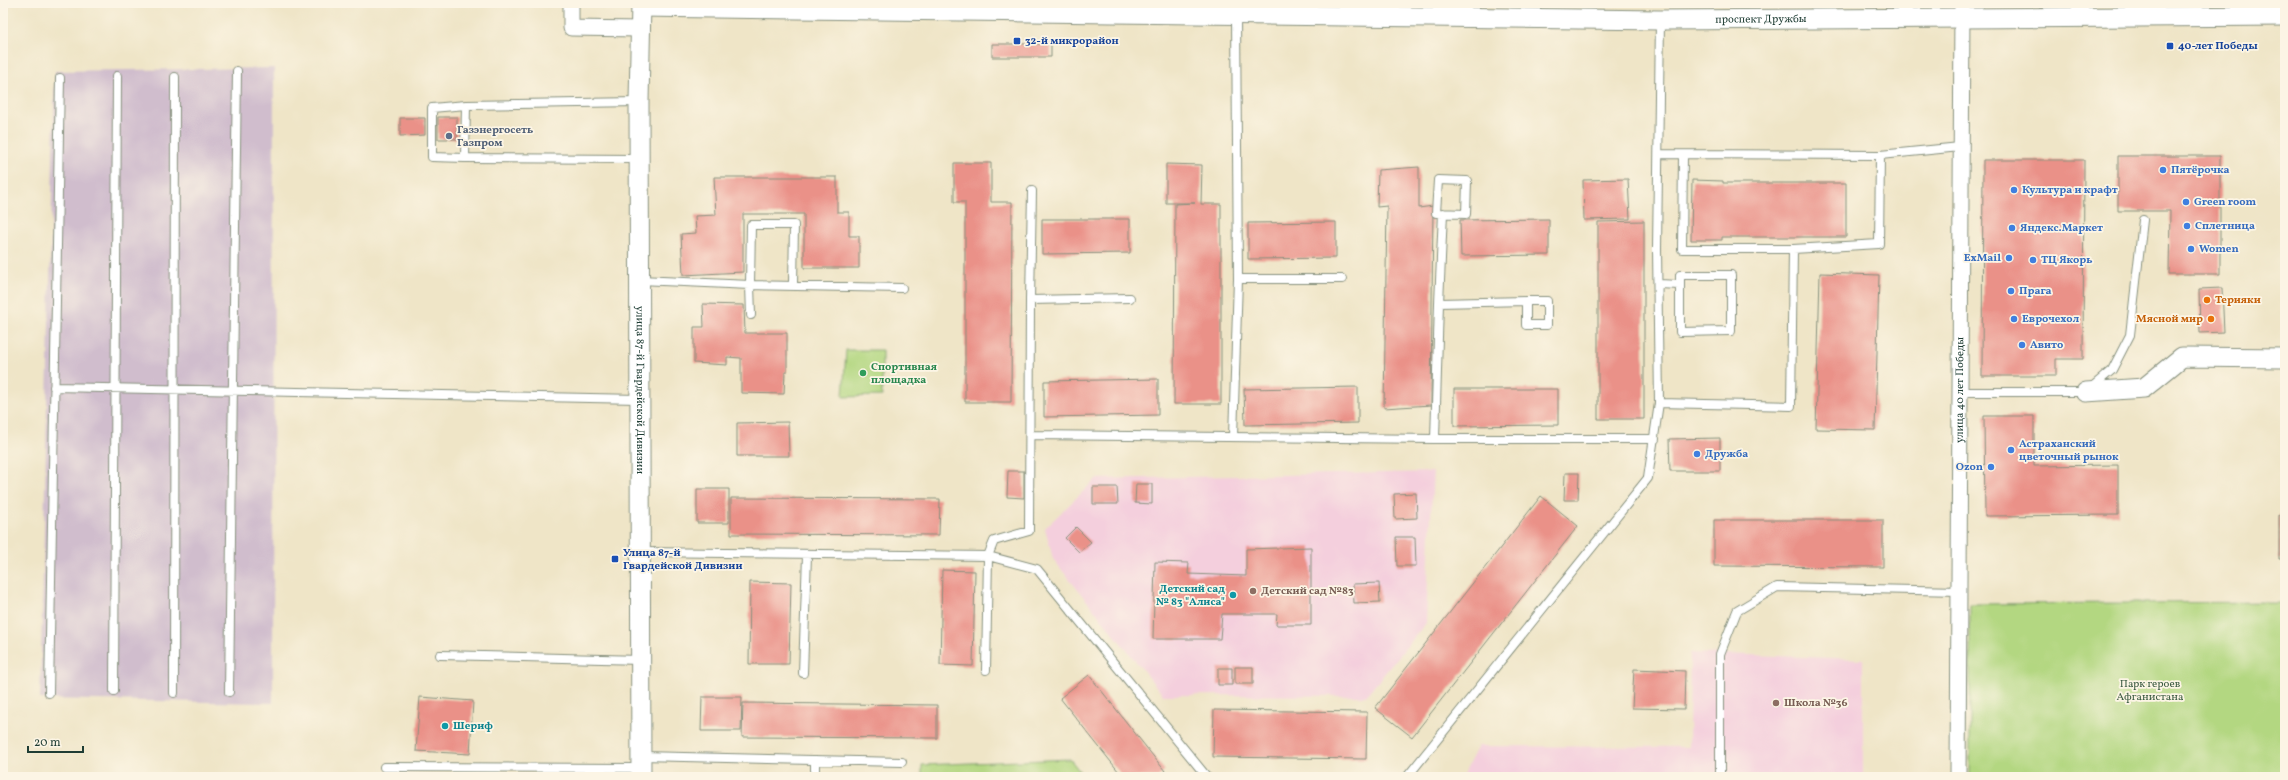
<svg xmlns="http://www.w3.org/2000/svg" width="2288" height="780" viewBox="0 0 2288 780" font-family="Vollkorn,serif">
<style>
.built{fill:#f4cfdd}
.industrial{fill:#d0bdcd}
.green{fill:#b3d781;stroke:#698a5a}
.building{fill:#ea9188}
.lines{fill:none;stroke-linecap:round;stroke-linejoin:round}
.service-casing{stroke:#87917e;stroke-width:10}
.minor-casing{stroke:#87917e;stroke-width:17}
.tertiary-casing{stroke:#87917e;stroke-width:21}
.service{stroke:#fff;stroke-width:8}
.minor{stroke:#fff;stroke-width:15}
.tertiary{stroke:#fff;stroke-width:19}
.transit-dot{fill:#1a4fb4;stroke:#fcf5e5;stroke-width:1.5}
.service-dot{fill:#5c6f8a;stroke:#fcf5e5;stroke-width:1.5}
.shop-dot{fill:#3f7fe0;stroke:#fcf5e5;stroke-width:1.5}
.food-dot{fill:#e8710a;stroke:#fcf5e5;stroke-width:1.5}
.leisure-dot{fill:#2e9e5b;stroke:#fcf5e5;stroke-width:1.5}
.education-dot{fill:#8d6e63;stroke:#fcf5e5;stroke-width:1.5}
.culture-dot{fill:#0f9aa8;stroke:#fcf5e5;stroke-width:1.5}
.labels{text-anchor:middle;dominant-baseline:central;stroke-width:3.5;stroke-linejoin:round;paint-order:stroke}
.street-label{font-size:11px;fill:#1f3d34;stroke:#fcf5e5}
.transit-label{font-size:11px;font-weight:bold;fill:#164399;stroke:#fcf5e5;text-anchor:start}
.service-label{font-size:11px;font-weight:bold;fill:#4e5e75;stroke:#fcf5e5;text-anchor:start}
.shop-label{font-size:11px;font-weight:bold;fill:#366cbe;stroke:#fcf5e5;text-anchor:start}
.food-label{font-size:11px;font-weight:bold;fill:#c56008;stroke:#fcf5e5;text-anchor:start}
.leisure-label{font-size:11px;font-weight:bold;fill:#27864d;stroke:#fcf5e5;text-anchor:start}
.culture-label{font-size:11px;font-weight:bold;fill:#0d838f;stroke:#fcf5e5;text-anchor:end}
.education-label{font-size:11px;font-weight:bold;fill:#785e54;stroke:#fcf5e5;text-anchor:start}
.park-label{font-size:11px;fill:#3d5c43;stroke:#fcf5e5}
</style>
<rect width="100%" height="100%" fill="#fcf5e5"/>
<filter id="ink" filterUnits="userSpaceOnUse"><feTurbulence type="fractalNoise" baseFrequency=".025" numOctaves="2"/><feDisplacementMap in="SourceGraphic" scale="8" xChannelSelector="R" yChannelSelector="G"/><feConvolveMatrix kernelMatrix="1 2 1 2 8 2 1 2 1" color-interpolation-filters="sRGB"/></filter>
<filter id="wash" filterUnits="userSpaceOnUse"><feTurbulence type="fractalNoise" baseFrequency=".012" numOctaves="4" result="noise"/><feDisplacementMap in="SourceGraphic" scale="16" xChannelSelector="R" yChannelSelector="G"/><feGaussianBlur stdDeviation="0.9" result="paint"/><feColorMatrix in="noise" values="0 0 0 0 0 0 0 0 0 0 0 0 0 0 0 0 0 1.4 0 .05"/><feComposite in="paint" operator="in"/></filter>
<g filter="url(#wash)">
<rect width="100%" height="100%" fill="#efe5c7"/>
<!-- built -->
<path class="built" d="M1433 472 1426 623 1366 696 1163 695 1053 559 1045 528 1096 479Z
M1690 653 1863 659V777H1462L1478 746 1689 747Z"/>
<!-- industrial -->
<path class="industrial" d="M274 68 273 703 40 699 55 71Z"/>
<!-- green -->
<path class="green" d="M846 350H882V396L843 397Z
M2285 602V777H1970V604Z
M1070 759 1084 777H922V765Z"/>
<g id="blocks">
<!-- building -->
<path class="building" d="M992 44H1051V57H992Z
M438 117H457V139H438Z
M400 118H425V135L400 136Z
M2118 156H2220V274H2169L2170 211H2118Z
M1983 160H2084L2083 359H2056V376H1982Z
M954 163H991V202H1012L1011 402H965V202H954Z
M1166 164 1202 165 1201 204H1221V404H1174L1175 204 1195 203H1166Z
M1419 167V208L1433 206 1431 405 1384 408 1387 206 1377 207 1378 170Z
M714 177H837V212H849V236H859V268H804V214H743V272L683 275 681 234 696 233 695 216 716 215Z
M1628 179 1630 219 1584 220 1583 180Z
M1692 180 1723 181V183H1846V237H1722V240H1691Z
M1042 219H1130V253L1042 254Z
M1549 219V255L1461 256 1460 220Z
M1644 221V419H1598V222Z
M1336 222V258L1248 259V223Z
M1820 273 1879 275 1875 430 1816 429Z
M2222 288 2224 332 2200 333 2199 289Z
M703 304 744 305 745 333H787V372H785L784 394 741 393V358L727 357V365L694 363V327H704Z
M1158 379V415L1044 417V381Z
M1358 387V423L1245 425 1244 389Z
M1454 389H1558V425L1454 426Z
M1984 416H2034V466L2118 465V515L1985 516Z
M788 422 789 456H737V423Z
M1720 438V471H1670L1669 439Z
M1008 471H1024V498L1007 497Z
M1565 473H1579L1578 500H1564Z
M1136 484H1152V504L1135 503Z
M1093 487H1117L1118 504H1093Z
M697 489H729V523H697Z
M1416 493 1417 518 1395 519 1394 494Z
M1541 496 1578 526 1412 737 1375 708Z
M731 498 940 499 939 535 731 534Z
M2279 515H2285V559H2279Z
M1714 520H1883V567L1714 566Z
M1076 527 1091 542 1079 552 1065 538Z
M1396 537H1415L1416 566H1397Z
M1311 547V625H1276L1277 614H1222L1220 639H1153L1155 562 1189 563 1188 574 1246 576V549Z
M942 570 975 571 973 666 940 665Z
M750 582 791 583 789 664H749Z
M1379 583 1380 602 1354 603 1353 584Z
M1235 667H1253V684H1235Z
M1218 668H1232V685H1218Z
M1634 669 1685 671 1684 709 1632 708Z
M1089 675 1165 771 1158 777H1123L1060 698Z
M420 697 473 701 470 754 416 751Z
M702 697H742L741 731H701Z
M743 703 937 705V738L742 737Z
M1214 710 1367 712 1366 759 1213 757Z"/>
</g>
</g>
<g filter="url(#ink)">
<use href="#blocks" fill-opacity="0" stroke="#87917e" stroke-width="1"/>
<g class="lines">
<!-- service casing -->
<g class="service-casing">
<path id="service" d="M1236 15 1238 279
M639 102 466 105 465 158 639 159
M1659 154 1880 155 1960 147
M1683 155 1682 249H1793L1879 244 1880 155
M465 158 432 157V108L466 105
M1438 180 1467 181 1466 214 1436 213Z
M1680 275H1731V331L1680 332Z
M640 280 750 285 751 315
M1659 284 1679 285
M793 285 794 225H751L750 285 902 288
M1030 300 1032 191
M1526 301H1547V325H1526Z
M1439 303 1443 213
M54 387 639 399
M1960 392H2086L2112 370 2130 335 2143 220
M1659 403 1791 406 1793 249
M1030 435 1435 439H1655
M1233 437 1238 279H1342
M1435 439 1439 303 1526 301
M640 552 988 556 1037 569 1207 777
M440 655 641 660
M986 670 988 556 994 541 1029 531 1030 300 1130 298
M803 673 807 555
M114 691 117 76
M229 692 237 71
M49 693 60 78
M174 693 175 77
M641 756 902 762
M384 767 641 768
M815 777V760
M1407 777 1648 478 1659 403 1657 248 1660 20
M1720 777V654L1737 611 1777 587 1960 591"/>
</g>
<!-- minor casing -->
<g class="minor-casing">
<g id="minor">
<path d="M571 3V28L640 29"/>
<path id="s1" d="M1958 777 1962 3"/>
</g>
</g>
<!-- tertiary casing -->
<g class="tertiary-casing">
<g id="tertiary">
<path id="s2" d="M641 3 639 102 641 777"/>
<path id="s3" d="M641 7 1660 20 2285 16"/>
<path d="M2086 392 2144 388 2182 357 2285 358"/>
</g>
</g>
<!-- service -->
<use href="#service" class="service"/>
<!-- minor -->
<use href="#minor" class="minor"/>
<!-- tertiary -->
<use href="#tertiary" class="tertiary"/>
</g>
</g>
<!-- markers -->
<g class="transit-dot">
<rect x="1013" y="37" width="8" height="8" rx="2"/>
<rect x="2166" y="42" width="8" height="8" rx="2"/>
<rect x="611" y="555" width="8" height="8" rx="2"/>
</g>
<circle class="service-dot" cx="449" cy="136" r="4"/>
<g class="shop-dot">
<circle cx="2163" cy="170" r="4"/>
<circle cx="2014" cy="190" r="4"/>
<circle cx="2186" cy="202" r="4"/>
<circle cx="2187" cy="226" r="4"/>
<circle cx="2012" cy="228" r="4"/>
<circle cx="2191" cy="249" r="4"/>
<circle cx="2009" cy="258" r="4"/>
<circle cx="2033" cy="260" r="4"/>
<circle cx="2011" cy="291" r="4"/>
<circle cx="2014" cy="319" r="4"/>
<circle cx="2022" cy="345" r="4"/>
<circle cx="2011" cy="450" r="4"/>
<circle cx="1697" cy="454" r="4"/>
<circle cx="1991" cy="467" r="4"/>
</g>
<g class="food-dot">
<circle cx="2207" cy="300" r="4"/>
<circle cx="2211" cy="319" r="4"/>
</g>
<circle class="leisure-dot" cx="863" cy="373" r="4"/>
<g class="education-dot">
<circle cx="1253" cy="591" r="4"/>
<circle cx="1776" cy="703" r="4"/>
</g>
<g class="culture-dot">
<circle cx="1233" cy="595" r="4"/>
<circle cx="445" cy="726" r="4"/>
</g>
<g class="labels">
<!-- street labels -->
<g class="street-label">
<text stroke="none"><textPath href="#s3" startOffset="1120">проспект Дружбы</textPath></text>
<text stroke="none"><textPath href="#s2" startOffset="387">улица 87-й Гвардейской Дивизии</textPath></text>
<text stroke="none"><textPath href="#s1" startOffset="387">улица 40 лет Победы</textPath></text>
</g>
<!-- transit labels -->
<g class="transit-label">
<text x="1025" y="41">32-й микрорайон</text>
<text x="2178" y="46">40-лет Победы</text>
<text x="623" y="553">Улица 87-й<tspan x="623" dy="13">Гвардейской Дивизии</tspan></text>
</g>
<!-- service labels -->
<g class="service-label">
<text x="457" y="130">Газэнергосеть<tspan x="457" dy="13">Газпром</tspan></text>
</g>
<!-- shop labels -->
<g class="shop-label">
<text x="2171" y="170">Пятёрочка</text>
<text x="2022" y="190">Культура и крафт</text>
<text x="2194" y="202">Green room</text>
<text x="2195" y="226">Сплетница</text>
<text x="2020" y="228">Яндекс.Маркет</text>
<text x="2199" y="249">Women</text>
<text x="2001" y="258" text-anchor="end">ExMail</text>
<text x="2041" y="260">ТЦ Якорь</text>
<text x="2019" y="291">Прага</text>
<text x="2022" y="319">Еврочехол</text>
<text x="2030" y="345">Авито</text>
<text x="2019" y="444">Астраханский<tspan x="2019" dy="13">цветочный рынок</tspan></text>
<text x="1705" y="454">Дружба</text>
<text x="1983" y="467" text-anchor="end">Ozon</text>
</g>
<!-- food labels -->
<g class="food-label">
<text x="2215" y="300">Терияки</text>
<text x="2203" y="319" text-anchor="end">Мясной мир</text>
</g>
<!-- leisure labels -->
<g class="leisure-label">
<text x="871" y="367">Спортивная<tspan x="871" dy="13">площадка</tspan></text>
</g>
<!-- culture labels -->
<g class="culture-label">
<text x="1225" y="589">Детский сад<tspan x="1225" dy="13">№ 83 "Алиса"</tspan></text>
<text x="453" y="726" text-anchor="start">Шериф</text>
</g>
<!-- education labels -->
<g class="education-label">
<text x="1261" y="591">Детский сад №83</text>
<text x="1784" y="703">Школа №36</text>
</g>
<!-- park labels -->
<g class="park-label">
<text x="2150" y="684">Парк героев<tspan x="2150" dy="13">Афганистана</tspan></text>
</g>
</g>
<!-- margin -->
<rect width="2288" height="780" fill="none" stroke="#fcf5e5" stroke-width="16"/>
<!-- scale -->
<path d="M28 746v6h55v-6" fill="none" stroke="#1f3d34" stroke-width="2"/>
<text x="34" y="746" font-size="12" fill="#1f3d34" stroke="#fcf5e5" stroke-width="3" paint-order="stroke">20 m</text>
</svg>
